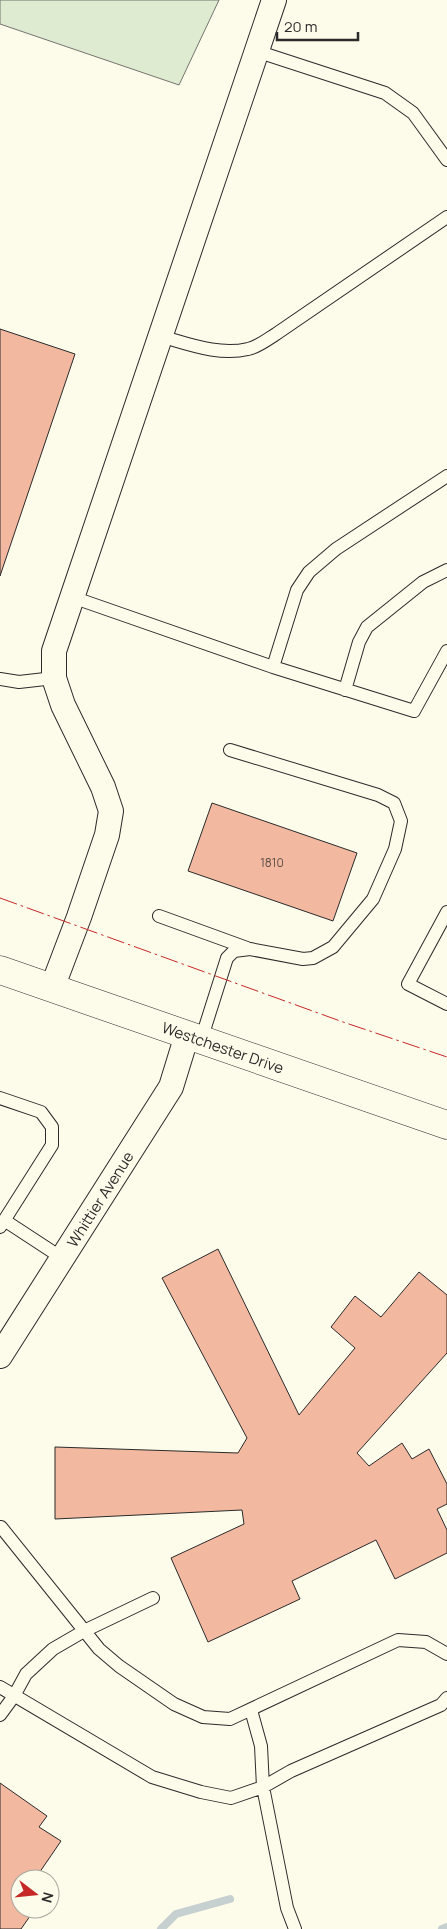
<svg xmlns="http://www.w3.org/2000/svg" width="447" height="1929" viewBox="0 0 447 1929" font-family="Manrope,sans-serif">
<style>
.green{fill:#deebd1;stroke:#74746e}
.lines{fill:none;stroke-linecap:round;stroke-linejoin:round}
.stream{stroke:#c7d0d0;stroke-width:8}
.building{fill:#f2b8a0;stroke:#2b2b2b}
.lane-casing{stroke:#2b2b2b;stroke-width:14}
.street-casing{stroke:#2b2b2b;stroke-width:26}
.primary-casing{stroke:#2b2b2b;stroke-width:29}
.lane{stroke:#fdfbea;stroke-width:12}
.street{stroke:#fdfbea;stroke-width:24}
.primary{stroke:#fdfbea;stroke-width:28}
.power{stroke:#c62828;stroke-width:1;stroke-dasharray:18 4 2.5 4;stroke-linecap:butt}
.labels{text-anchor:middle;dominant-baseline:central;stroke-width:4;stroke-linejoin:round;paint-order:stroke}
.number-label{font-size:12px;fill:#5d4e48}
.street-label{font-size:15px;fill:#2b2b2b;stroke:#fdfbea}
</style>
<rect width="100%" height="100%" fill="#fdfbea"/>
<!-- green -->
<path class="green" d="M0 0H219L179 85 0 24Z"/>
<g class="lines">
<!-- stream -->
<path class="stream" d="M161 1929 176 1914 230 1899
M442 1929 447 1927"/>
</g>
<!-- building -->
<path class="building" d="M0 329 75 354 0 576Z
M212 803 357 853 333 921 188 871Z
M218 1249 299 1415 355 1348 331 1327 355 1296 381 1317 419 1272 447 1295V1353L357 1453 369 1466 402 1443 412 1459 429 1449 447 1484V1504L437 1509 447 1530V1553L395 1579 376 1540 292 1581 300 1599 208 1642 171 1558 244 1524 242 1510 55 1519V1447L238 1453 247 1438 162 1278Z
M0 1783 47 1816 39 1827 61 1841 35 1879H20V1909H35L21 1929H0Z"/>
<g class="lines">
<!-- lane casing -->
<g class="lane-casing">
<path id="lane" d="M256 51 385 93 413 113 447 160
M160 336C189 344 219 356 248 349 258 347 268 339 276 334L447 217
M72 597 273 667 297 590 309 572 336 549 447 476
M273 667 414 711 447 651
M0 679 19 682 54 678
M345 690 359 642 367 627 423 582 447 570
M447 912 408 984 447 1004
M159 916 247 948
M201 1040 227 958 234 951 250 949 303 959 313 958 333 947 373 899 395 849 401 821 394 803 378 795 230 750
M0 1098 41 1112 52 1127V1145L0 1227
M4 1220 62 1258
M1 1527 99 1649 119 1666 174 1704 203 1717 230 1719 398 1640 426 1642 447 1654
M0 1687 152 1777 201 1792 231 1798 263 1787 291 1771 441 1705 447 1698
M251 1710 261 1746 263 1787 287 1908 295 1929
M0 1715 14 1696 26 1674 53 1649 84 1631 153 1598"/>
</g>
<!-- street casing -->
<g class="street-casing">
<g id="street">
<path d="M52 988 79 917 107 835 111 811 103 787 63 705 54 678V651L274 0"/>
<path id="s1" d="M0 1356 171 1087 187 1035"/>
</g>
</g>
<!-- primary casing -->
<g class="primary-casing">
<g id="primary">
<path id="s2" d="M0 970 447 1125"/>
</g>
</g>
<!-- lane -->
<use href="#lane" class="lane"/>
<!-- street -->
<use href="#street" class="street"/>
<!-- primary -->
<use href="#primary" class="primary"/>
<!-- power -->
<path class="power" d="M0 898 343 1022 447 1057"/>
</g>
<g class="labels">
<!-- number labels -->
<g class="number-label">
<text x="272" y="862">1810</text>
</g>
<!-- street labels -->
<g class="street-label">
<text stroke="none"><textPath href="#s2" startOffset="236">Westchester Drive</textPath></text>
<text stroke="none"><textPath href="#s1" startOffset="186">Whittier Avenue</textPath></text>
</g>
</g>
<!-- north arrow -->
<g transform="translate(35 1894) rotate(106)"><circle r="24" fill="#fdfbea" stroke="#a9a89e"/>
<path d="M0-4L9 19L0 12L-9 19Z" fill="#c62828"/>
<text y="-8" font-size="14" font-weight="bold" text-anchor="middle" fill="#2b2b2b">N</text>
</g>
<!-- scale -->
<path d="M277 32v8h81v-8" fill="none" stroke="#2b2b2b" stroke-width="2.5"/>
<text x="284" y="32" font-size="15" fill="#2b2b2b" stroke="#fdfbea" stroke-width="4" paint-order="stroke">20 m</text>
</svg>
